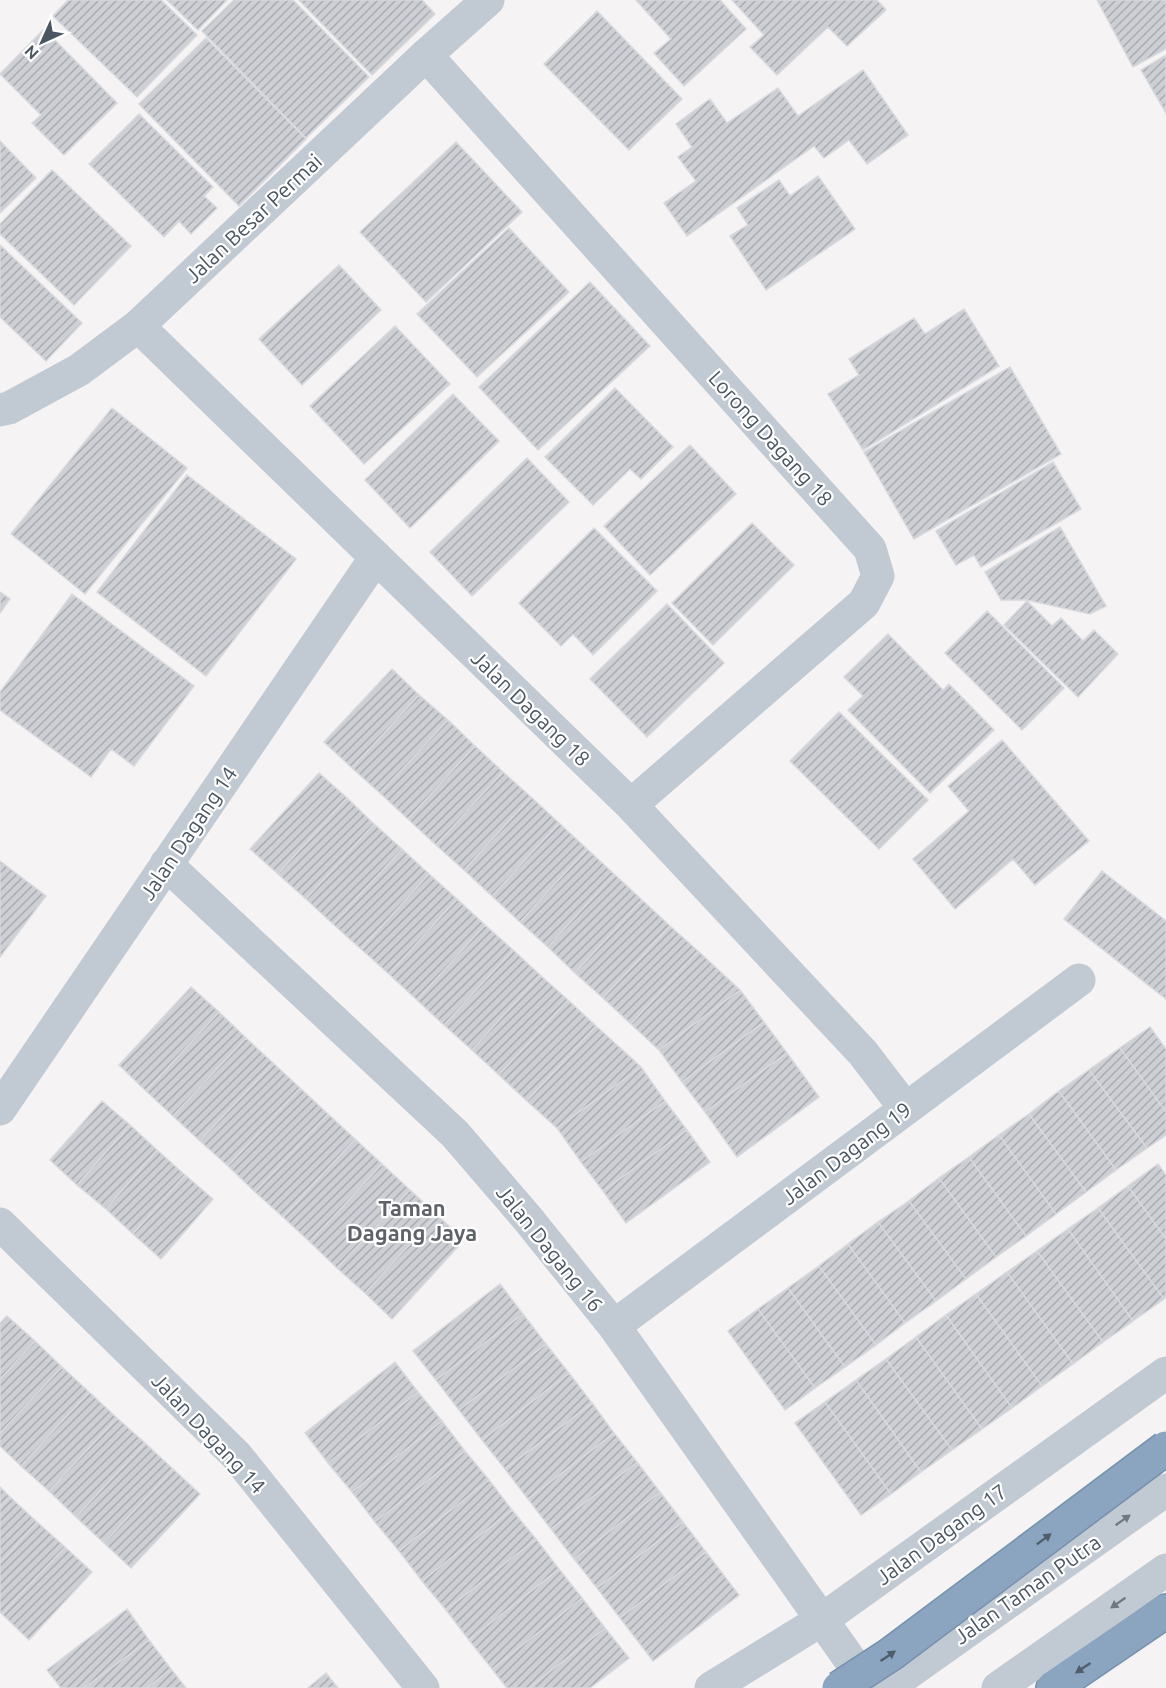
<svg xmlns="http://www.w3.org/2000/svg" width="1166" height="1688" viewBox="0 0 1166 1688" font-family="Ubuntu,sans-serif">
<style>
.building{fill:url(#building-hatch);stroke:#d7d9de;stroke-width:1.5}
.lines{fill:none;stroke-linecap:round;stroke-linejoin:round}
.motorway-casing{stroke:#7690ad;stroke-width:36}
.minor{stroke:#c1cad2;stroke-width:33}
.tertiary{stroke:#c1cad2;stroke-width:33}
.motorway{stroke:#8ba5c1;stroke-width:33}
.motorway-bridge-casing{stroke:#7690ad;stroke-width:36;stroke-linecap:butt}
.motorway-bridge{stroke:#8ba5c1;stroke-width:33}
.oneway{fill:#6e7983}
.oneway2{fill:#505e6b}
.labels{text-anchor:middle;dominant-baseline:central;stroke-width:4.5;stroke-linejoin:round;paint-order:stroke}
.street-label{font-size:21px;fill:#4a5661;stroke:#fff}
.neighbourhood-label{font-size:22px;font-weight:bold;fill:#5f6368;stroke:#fff}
</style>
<defs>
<pattern id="building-hatch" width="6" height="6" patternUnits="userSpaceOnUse" patternTransform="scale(1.5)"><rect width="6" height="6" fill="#cdcfd5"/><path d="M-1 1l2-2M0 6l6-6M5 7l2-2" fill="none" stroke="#a8abb0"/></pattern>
</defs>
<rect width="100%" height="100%" fill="#f5f3f3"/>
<!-- building -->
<path class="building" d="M68 0H161L197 35 137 97 53 16Z
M167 0H227L198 30Z
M234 0H293L369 77 306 138 202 31Z
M299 0H422L435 14 372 75Z
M636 0H720L746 29 684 86 654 53 671 39Z
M732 0H877L886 10 847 46 828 27 777 75 750 47 764 35Z
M1097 0H1166V49L1133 67Z
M597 11 682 99 629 150 544 64Z
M44 29 117 103 64 155 32 123 41 115 0 74Z
M206 38 306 139 239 206 139 104Z
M1166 55V113L1141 70Z
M863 70 908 135 867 164 849 140 824 158 814 146 687 236 664 203 696 181 678 157 692 147 676 124 710 99 727 123 778 88 798 116Z
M139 114 213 187 204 196 217 208 191 234 179 221 164 237 89 164Z
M0 141 36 178 0 213Z
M456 142 522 212 426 302 360 232Z
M52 170 131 246 74 305 0 234V224Z
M818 176 855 229 766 290 730 236 748 225 737 208 779 180 790 196Z
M509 228 569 292 477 377 417 314Z
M0 245 82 323 46 361 0 317Z
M339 265 381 310 302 385 259 339Z
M590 282 650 346 538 450 479 387Z
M964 309 999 366 863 450 828 394 859 375 849 359 914 318 925 334Z
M395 326 450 384 364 464 310 406Z
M1010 367 1061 454 914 539 864 452Z
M615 388 673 447 641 479 630 469 593 505 545 457Z
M453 394 499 441 410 528 365 480Z
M112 408 187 468 85 594 11 534Z
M690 445 736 494 650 575 604 526Z
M527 458 569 502 472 596 430 552Z
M1053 462 1081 509 981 567 974 555 956 565 936 531Z
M187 475 296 559 206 676 97 592Z
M752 523 794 565 713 645 672 603Z
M1060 527 1106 606 1090 614 1027 600H1001L985 572Z
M594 528 657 591 593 655 573 634 561 646 519 603Z
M0 592 10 599 0 613Z
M72 594 194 686 134 766 111 749 91 777 0 710V692Z
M1027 601 1052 626 1061 618 1083 641 1094 630 1118 654 1078 697 1004 625Z
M667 604 724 663 647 737 590 679Z
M987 611 1064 688 1022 730 945 653Z
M888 634 943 690 949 684 994 730 930 793 848 710 863 696 844 677Z
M392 669 419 695 352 768 324 742Z
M419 695 448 720 380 793 352 768Z
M839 712 928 800 879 849 790 761Z
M448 720 475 746 408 819 380 793Z
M1002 740 1089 841 1035 885 1013 859 955 909 913 859 969 811 948 786Z
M475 746 503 772 436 845 408 819Z
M503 772 531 797 464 870 436 845Z
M319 773 347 798 278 874 250 849Z
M531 797 559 823 492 896 464 870Z
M347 798 374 824 306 899 278 874Z
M559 823 587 849 520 922 492 896Z
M374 824 402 849 333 924 306 899Z
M402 849 429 874 361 949 333 924Z
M587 849 614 874 548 947 520 922Z
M0 861 46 896 0 957Z
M1102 871 1166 921V999L1064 919Z
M429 874 457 899 389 974 361 949Z
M614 874 642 900 575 973 548 947Z
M457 899 485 925 417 1000 389 974Z
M642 900 670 926 603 998 575 973Z
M485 925 513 950 444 1025 417 1000Z
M670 926 698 951 631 1024 603 998Z
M513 950 540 975 472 1050 444 1025Z
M698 951 740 990 659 1050 631 1024Z
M540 975 568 1000 499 1075 472 1050Z
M191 987 219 1012 146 1091 119 1065Z
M740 990 764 1022 682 1082 659 1050Z
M568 1000 596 1026 527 1101 499 1075Z
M219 1012 246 1038 173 1116 146 1091Z
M764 1022 787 1053 705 1112 682 1082Z
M596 1026 641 1067 557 1128 527 1101Z
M1150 1027 1166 1049V1112L1120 1048Z
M246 1038 273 1063 200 1141 173 1116Z
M1120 1048 1166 1112V1135L1147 1148 1089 1070Z
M787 1053 819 1097 737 1157 705 1112Z
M273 1063 300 1088 228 1166 200 1141Z
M641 1067 665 1101 581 1162 557 1128Z
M1089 1070 1147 1148 1116 1170 1059 1091Z
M300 1088 328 1114 255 1192 228 1166Z
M1059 1091 1116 1170 1086 1192 1029 1114Z
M102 1101 130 1125 77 1185 50 1160Z
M665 1101 687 1130 603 1191 581 1162Z
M328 1114 355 1139 283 1217 255 1192Z
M1029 1114 1086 1192 1056 1214 999 1135Z
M130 1125 157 1150 106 1209 77 1185Z
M687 1130 710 1162 626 1223 603 1191Z
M999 1135 1056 1214 1026 1236 969 1157Z
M355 1139 382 1164 310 1242 283 1217Z
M157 1150 185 1175 133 1234 106 1209Z
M969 1157 1026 1236 996 1257 939 1178Z
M382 1164 410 1190 337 1268 310 1242Z
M1158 1164 1166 1175V1239L1128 1186Z
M185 1175 213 1199 161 1259 133 1234Z
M939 1178 996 1257 966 1279 909 1201Z
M1128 1186 1166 1239V1297L1164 1299 1098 1208Z
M410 1190 437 1215 365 1293 337 1268Z
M909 1201 966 1279 936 1301 878 1222Z
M1098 1208 1164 1299 1133 1321 1068 1229Z
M437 1215 464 1240 392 1319 365 1293Z
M878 1222 936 1301 905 1323 848 1244Z
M1068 1229 1133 1321 1103 1342 1037 1251Z
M848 1244 905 1323 876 1345 819 1266Z
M1037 1251 1103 1342 1073 1364 1007 1272Z
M819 1266 876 1345 845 1367 788 1288Z
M1007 1272 1073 1364 1042 1386 976 1294Z
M500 1284 523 1314 436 1380 413 1351Z
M788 1288 845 1367 815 1388 758 1309Z
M976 1294 1042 1386 1012 1408 946 1315Z
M758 1309 815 1388 785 1410 728 1331Z
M523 1314 546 1344 459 1410 436 1380Z
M946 1315 1012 1408 982 1429 916 1337Z
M7 1316 35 1341 0 1379V1323Z
M916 1337 982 1429 952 1450 886 1359Z
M35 1341 62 1367 0 1433V1379Z
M546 1344 569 1373 482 1440 459 1410Z
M886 1359 952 1450 921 1472 856 1380Z
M395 1362 418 1392 328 1463 305 1433Z
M62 1367 89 1392 21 1466 0 1446V1433Z
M569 1373 592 1403 505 1469 482 1440Z
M856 1380 921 1472 891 1494 825 1402Z
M89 1392 117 1418 49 1491 21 1466Z
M418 1392 442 1421 352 1492 328 1463Z
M825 1402 891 1494 861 1515 795 1423Z
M592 1403 614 1433 528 1499 505 1469Z
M117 1418 145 1443 76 1517 49 1491Z
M442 1421 465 1451 375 1522 352 1492Z
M614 1433 637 1462 551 1529 528 1499Z
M145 1443 173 1469 104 1543 76 1517Z
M465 1451 489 1480 399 1551 375 1522Z
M637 1462 660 1492 574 1559 551 1529Z
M173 1469 200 1494 131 1568 104 1543Z
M489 1480 512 1510 422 1581 399 1551Z
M0 1487 10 1497 0 1507Z
M660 1492 683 1522 597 1588 574 1559Z
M10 1497 37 1522 0 1563V1507Z
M512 1510 536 1539 446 1610 422 1581Z
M37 1522 65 1547 2 1614 0 1612V1563Z
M683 1522 706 1552 620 1618 597 1588Z
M536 1539 559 1569 469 1640 446 1610Z
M65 1547 92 1572 29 1640 2 1614Z
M706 1552 739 1595 653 1661 620 1618Z
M559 1569 582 1598 492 1669 469 1640Z
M582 1598 605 1628 529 1688H507L492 1669Z
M127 1609 149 1640 84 1688H61L47 1670Z
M605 1628 629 1658 590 1688H529Z
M149 1640 171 1669 147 1688H84Z
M171 1669 186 1688H147Z
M326 1673 338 1688H308Z"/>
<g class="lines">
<!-- motorway casing -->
<g class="motorway-casing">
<path id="motorway" d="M1053 1688 1166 1611"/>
</g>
<!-- minor -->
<path class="minor" d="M426 55 870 549 878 576 864 603 631 805
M138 326 631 805 863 1053 905 1108
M166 864 455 1134 528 1219 614 1326 870 1688
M0 1109 376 557
M0 1224 236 1455 423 1688
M614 1326 1079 980
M711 1688 823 1619 1166 1373"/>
<!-- tertiary -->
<path class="tertiary" d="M0 410 9 408 79 370 138 326 426 55 488 0
M887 1688 1166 1490
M998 1688 1166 1570"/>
<!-- motorway -->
<use href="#motorway" class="motorway"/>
<!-- motorway-bridge casing -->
<g class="motorway-bridge-casing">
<path id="motorway-bridge" d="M839 1688 891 1654 1166 1448"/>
</g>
<!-- motorway-bridge -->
<use href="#motorway-bridge" class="motorway-bridge"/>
</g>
<!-- one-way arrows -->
<defs><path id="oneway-solid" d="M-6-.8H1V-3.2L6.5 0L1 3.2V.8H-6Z" transform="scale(1.5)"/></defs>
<g class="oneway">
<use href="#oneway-solid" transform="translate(1123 1520) rotate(-35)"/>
<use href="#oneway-solid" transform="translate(1118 1603) rotate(145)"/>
</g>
<g class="oneway2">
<use href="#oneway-solid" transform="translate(1044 1539) rotate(-37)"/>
<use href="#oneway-solid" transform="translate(888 1656) rotate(-34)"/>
<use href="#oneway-solid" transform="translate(1083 1668) rotate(146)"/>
</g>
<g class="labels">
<!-- street labels -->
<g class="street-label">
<text transform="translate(253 218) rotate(-43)">Jalan Besar Permai</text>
<text transform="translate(771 438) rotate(48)">Lorong Dagang 18</text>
<text transform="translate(531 708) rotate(44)">Jalan Dagang 18</text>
<text transform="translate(188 833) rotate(-56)">Jalan Dagang 14</text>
<text transform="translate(846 1153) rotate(-37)">Jalan Dagang 19</text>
<text transform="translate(550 1248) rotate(51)">Jalan Dagang 16</text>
<text transform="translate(209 1433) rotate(47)">Jalan Dagang 14</text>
<text transform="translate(941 1534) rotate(-36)">Jalan Dagang 17</text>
<text transform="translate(1027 1589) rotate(-35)">Jalan Taman Putra</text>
</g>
<!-- neighbourhood labels -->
<g class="neighbourhood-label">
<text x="412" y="1207">Taman<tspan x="412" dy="25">Dagang Jaya</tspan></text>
</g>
</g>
<!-- north arrow -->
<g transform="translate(42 42) rotate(225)" stroke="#ffffff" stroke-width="4.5" paint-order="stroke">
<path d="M0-4.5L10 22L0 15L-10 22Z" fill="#4a5661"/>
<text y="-9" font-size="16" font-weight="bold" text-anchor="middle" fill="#4a5661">N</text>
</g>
</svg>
